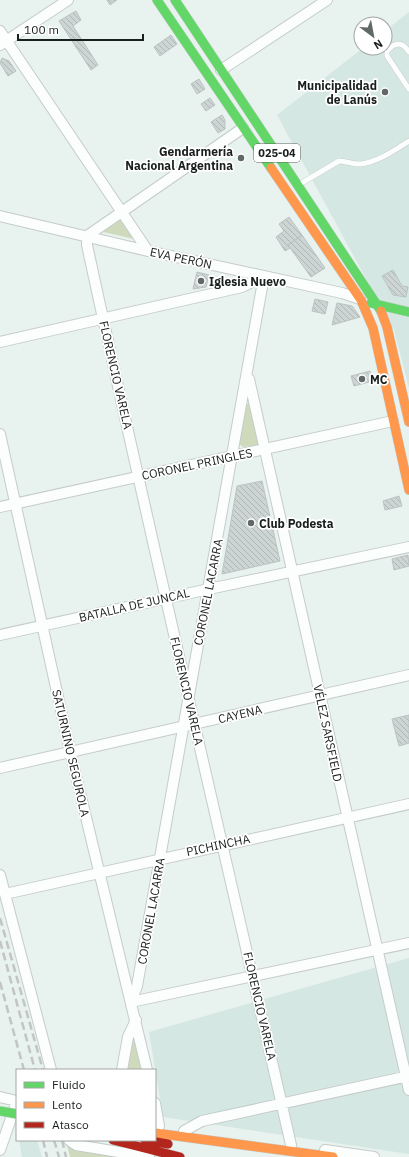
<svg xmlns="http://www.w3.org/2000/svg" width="409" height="1157" viewBox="0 0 409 1157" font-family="'IBM Plex Sans',sans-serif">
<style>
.built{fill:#d4e7e2}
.park{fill:#cfdabd}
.building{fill:url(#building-back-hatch);stroke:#bbc3c2}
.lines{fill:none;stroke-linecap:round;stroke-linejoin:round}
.lane-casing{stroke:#c5ccca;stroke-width:6}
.street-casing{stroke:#c5ccca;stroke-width:12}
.fast-casing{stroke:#c5ccca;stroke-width:10}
.slow-casing{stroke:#c5ccca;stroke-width:10}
.jam-casing{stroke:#c5ccca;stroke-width:10}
.lane{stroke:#fcfdfd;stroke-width:5}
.street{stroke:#fcfdfd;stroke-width:10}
.fast{stroke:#63d668;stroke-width:9}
.slow{stroke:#ff974d;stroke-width:9}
.jam{stroke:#b3261e;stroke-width:9}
.rail{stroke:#c2c5c4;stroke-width:2.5;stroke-dasharray:8 4;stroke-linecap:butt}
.fast-bridge-casing{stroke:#c5ccca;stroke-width:10;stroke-linecap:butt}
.fast-bridge{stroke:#63d668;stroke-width:9}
.poi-dot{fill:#616966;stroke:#fff;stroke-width:1.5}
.labels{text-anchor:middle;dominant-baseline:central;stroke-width:3.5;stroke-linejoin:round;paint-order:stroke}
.shield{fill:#fff;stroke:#5e6261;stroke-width:1}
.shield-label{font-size:11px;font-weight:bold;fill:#191f1d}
.poi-label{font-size:12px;font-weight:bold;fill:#191f1d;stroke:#fff;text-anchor:start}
.street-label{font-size:12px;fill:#191f1d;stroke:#fff}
</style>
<defs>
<pattern id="building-back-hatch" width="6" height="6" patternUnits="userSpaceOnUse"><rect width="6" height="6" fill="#cdd5d4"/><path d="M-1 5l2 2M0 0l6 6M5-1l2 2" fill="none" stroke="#afb6b6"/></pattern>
</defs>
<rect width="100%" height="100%" fill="#e8f2ef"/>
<!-- built -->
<path class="built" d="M409 12V388L394 330 277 115 363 48H385V31Z
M409 958V1154L163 1117 149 1032Z
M19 1140H37L42 1157H22Z"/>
<!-- park -->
<path class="park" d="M120 217 134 239 99 231Z
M249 403 253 404 261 441 258 445 243 447 239 444 246 405Z
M136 1039 142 1070H127L133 1041Z
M67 1145 130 1157H70Z"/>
<!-- building -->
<path class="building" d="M107 0H117L110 5Z
M76 11 81 20 73 26 98 65 91 70 59 21Z
M171 35 177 44 160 56 154 47Z
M2 58 9 61 16 71 8 76 0 63Z
M199 79 205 89 197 94 191 84Z
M210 98 215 105 206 111 201 104Z
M222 115 225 120V129L218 133 211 122Z
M289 217 302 235 288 245 290 248 285 251 276 237 284 231 279 224Z
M302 235 325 268 311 277 288 245Z
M393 270 402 286 408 287 406 297 393 295 382 276Z
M197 272 209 275 206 287 193 289Z
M315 299 328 302 325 314 312 311Z
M337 303 352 306 360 317 332 325Z
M370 371 373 381 354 386 351 376Z
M262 481 280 561 222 574 237 486Z
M399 496 402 506 385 510 383 501Z
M408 555 409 566 394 570 392 559Z
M409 715V743L399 746 392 719Z"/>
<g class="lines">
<!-- lane casing -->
<g class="lane-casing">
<path id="lane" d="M409 52C402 41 395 42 387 51V56L409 89
M300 184 339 161C347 161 354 165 361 164 378 162 395 150 409 141"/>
</g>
<!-- street casing -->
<g class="street-casing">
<path id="street" d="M0 31 148 251
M0 45 68 0
M221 70 327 0
M0 216 148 251 342 293 360 299
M87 236V245C152 546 223 845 291 1145
M87 236 243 128
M0 342 242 287 264 276
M249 379 409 1090
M0 434 70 751 147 1070
M0 507 393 421
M0 635 209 589 409 547
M0 768 409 675
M0 875 51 1070
M5 894 409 804
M131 1002 137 986 264 276
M131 1002 409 943
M122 1070 128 1037 136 1020
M0 1097 17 1101 0 1150
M155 1103 159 1126
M184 1131 202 1121 409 1076
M69 1140 76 1145 149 1157
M325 1150 374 1157"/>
</g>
<!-- fast casing -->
<g class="fast-casing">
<path id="fast" d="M157 0 271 168
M175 0 381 311
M371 303 409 312"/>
</g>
<!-- slow casing -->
<g class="slow-casing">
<path id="slow" d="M271 168 361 300 373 328 409 490
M381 311 387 327 409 422
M155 1133 333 1157"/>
</g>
<!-- jam casing -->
<g class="jam-casing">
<path id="jam" d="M113 1140 180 1157
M145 1140 168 1144"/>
</g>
<!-- lane -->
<use href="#lane" class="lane"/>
<!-- street -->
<use href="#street" class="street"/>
<!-- fast -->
<use href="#fast" class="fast"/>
<!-- slow -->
<use href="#slow" class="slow"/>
<!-- jam -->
<use href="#jam" class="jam"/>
<!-- rail -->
<path class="rail" d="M0 918 43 1070
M0 941 35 1070
M0 982 24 1070
M43 1140 47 1157
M54 1140 59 1157
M62 1140 66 1157"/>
<!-- fast-bridge casing -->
<g class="fast-bridge-casing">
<path id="fast-bridge" d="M0 1111 17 1114"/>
</g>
<!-- fast-bridge -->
<use href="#fast-bridge" class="fast-bridge"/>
</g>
<!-- markers -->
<g class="poi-dot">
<circle cx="385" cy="92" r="4"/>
<circle cx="241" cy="158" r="4"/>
<circle cx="201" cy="281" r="4"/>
<circle cx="362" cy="379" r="4"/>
<circle cx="251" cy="523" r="4"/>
</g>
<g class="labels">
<!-- shield labels -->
<rect class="shield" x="254" y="144" width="46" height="18" rx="3"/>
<g class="shield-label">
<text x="277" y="153">025-04</text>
</g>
<!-- poi labels -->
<g class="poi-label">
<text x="377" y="85" text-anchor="end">Municipalidad<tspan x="377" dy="14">de Lanús</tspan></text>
<text x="233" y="151" text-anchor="end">Gendarmería<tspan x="233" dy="14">Nacional Argentina</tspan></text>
<text x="209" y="281">Iglesia Nuevo</text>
<text x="370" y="379">MC</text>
<text x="259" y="523">Club Podesta</text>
</g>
<!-- street labels -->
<g class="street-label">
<text transform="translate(181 258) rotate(12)">EVA PERÓN</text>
<text transform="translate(116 375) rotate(77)">FLORENCIO VARELA</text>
<text transform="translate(197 464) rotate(-12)">CORONEL PRINGLES</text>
<text transform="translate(208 592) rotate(-79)">CORONEL LACARRA</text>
<text transform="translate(134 605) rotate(-13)">BATALLA DE JUNCAL</text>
<text transform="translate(187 691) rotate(77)">FLORENCIO VARELA</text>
<text transform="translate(240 714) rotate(-13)">CAYENA</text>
<text transform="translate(328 733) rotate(78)">VÉLEZ SARSFIELD</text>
<text transform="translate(71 753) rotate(77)">SATURNINO SEGUROLA</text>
<text transform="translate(218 845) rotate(-12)">PICHINCHA</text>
<text transform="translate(151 911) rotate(-80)">CORONEL LACARRA</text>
<text transform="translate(260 1006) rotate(77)">FLORENCIO VARELA</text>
</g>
</g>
<!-- legend -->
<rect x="16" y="1069" width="140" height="72" fill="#ffffff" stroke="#a3a5a5"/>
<rect x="24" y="1082" width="20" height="6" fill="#63d668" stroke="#a3a5a5"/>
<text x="52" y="1089" font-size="12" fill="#191f1d">Fluido</text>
<rect x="24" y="1102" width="20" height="6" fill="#ff974d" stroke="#a3a5a5"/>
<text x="52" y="1109" font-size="12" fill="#191f1d">Lento</text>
<rect x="24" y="1122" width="20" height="6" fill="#b3261e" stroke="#a3a5a5"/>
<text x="52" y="1129" font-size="12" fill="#191f1d">Atasco</text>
<!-- north arrow -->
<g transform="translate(373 36) rotate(148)"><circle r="19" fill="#ffffff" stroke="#a3a5a5"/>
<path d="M0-3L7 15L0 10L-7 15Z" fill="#616966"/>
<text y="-6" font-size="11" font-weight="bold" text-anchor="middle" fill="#191f1d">N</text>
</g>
<!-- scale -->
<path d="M18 34v6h125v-6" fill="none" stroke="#191f1d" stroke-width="2"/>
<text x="24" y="34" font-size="12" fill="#191f1d" stroke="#ffffff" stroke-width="3" paint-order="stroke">100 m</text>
</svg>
